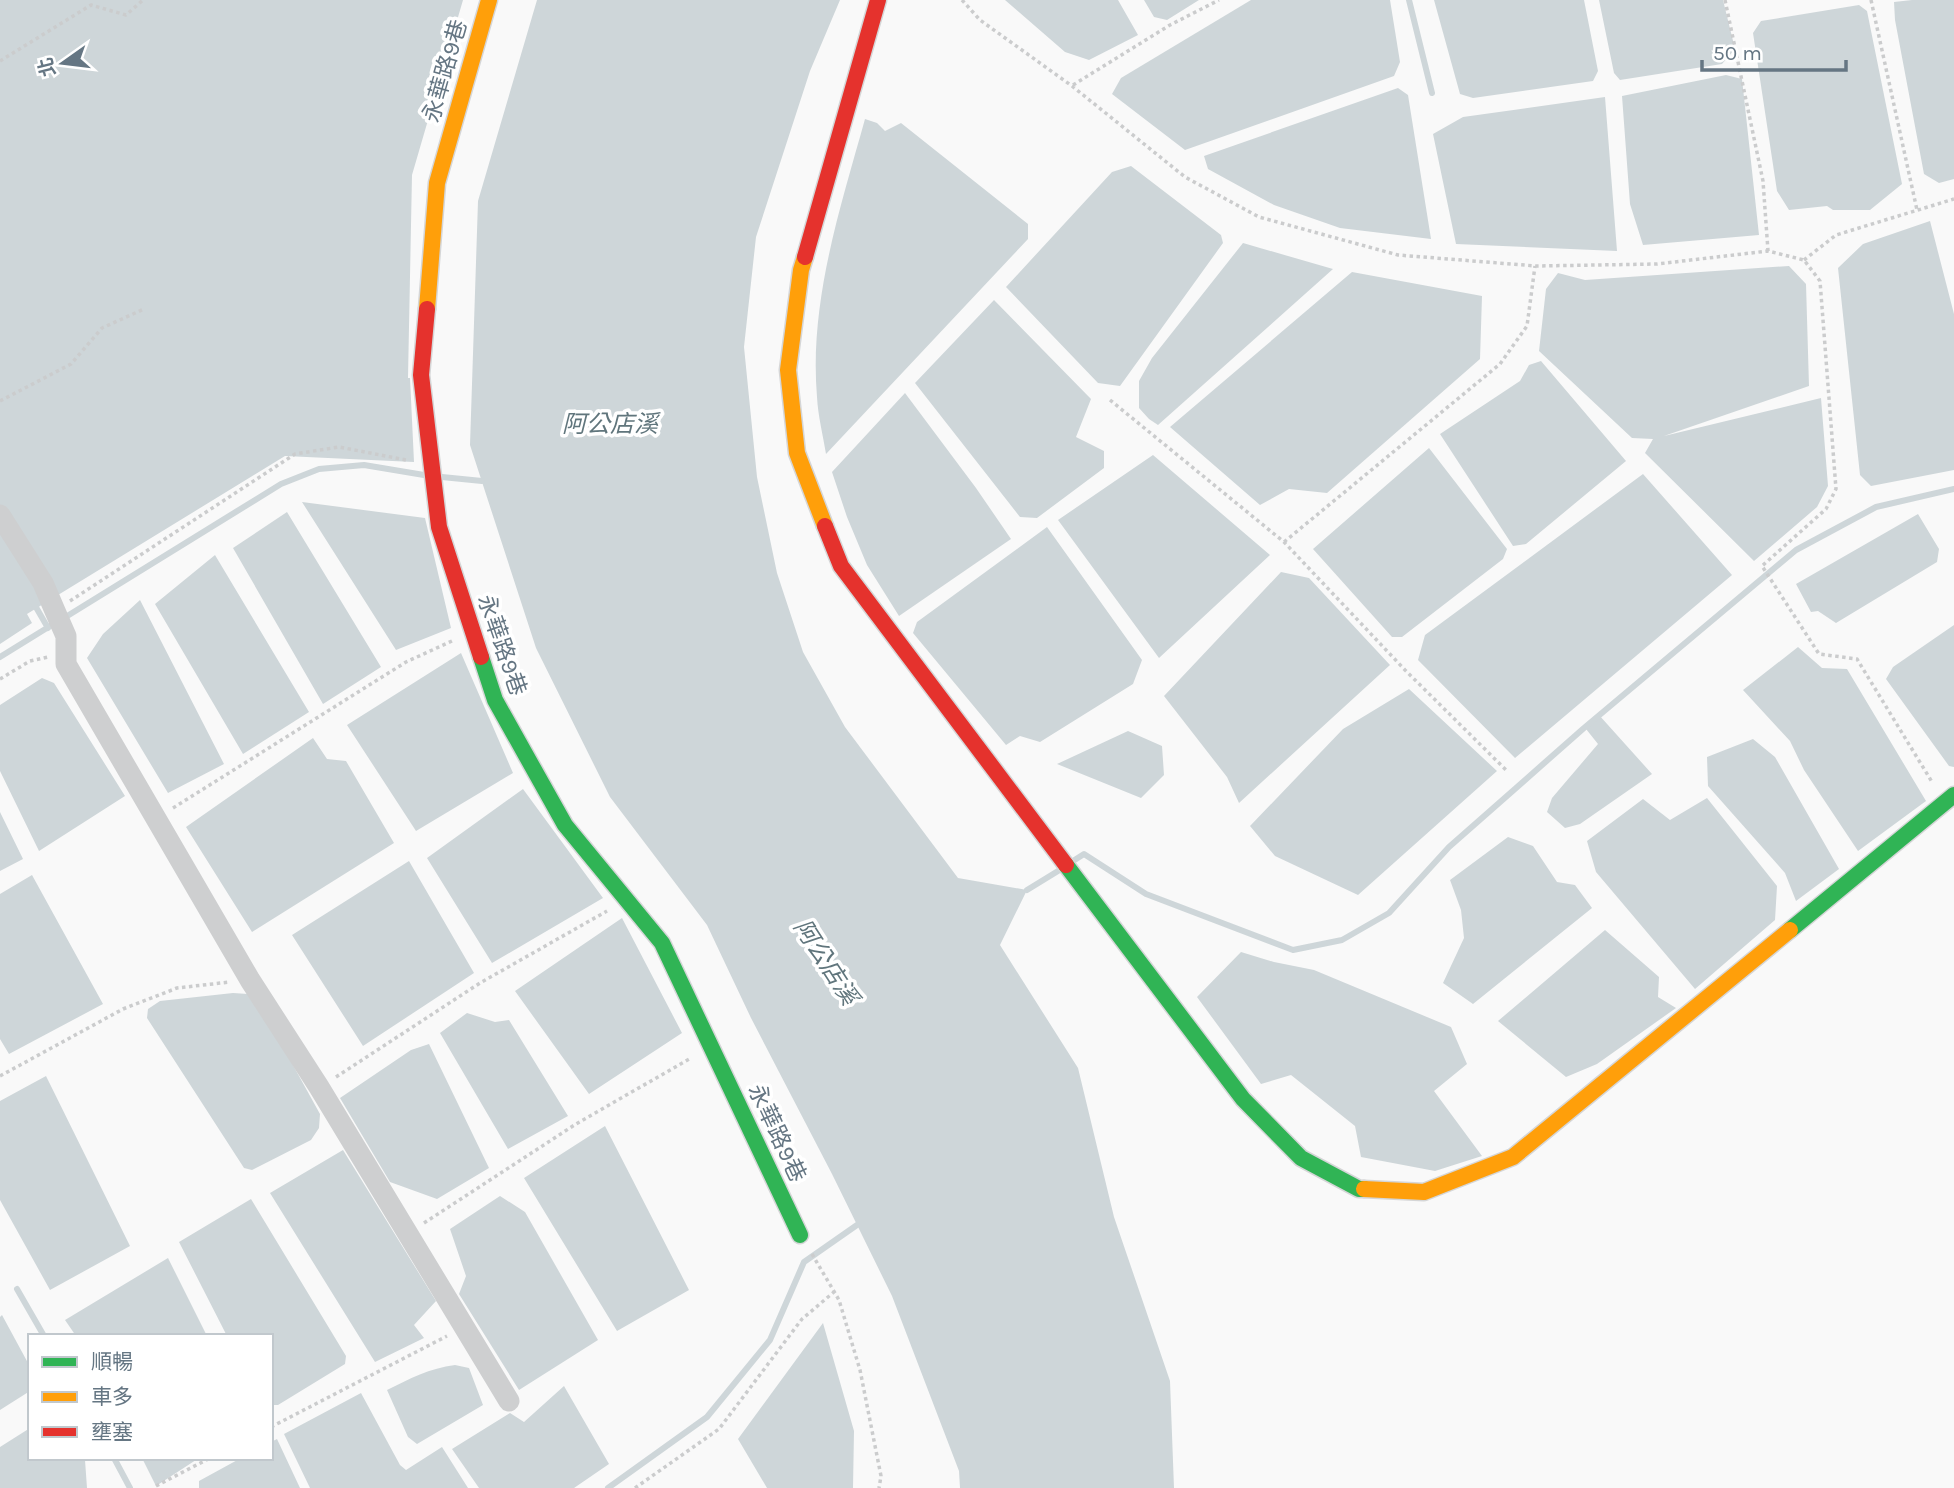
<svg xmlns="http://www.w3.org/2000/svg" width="1954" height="1488" viewBox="0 0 1954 1488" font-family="Karla,'Noto Sans TC',sans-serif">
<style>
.water{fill:#ced6d9}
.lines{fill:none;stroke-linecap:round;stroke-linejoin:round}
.stream{stroke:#ced6d9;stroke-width:6}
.fast-casing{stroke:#d5d6d7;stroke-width:19}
.slow-casing{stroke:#d5d6d7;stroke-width:19}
.jam-casing{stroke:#d5d6d7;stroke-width:19}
.path{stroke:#cbcccd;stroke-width:3.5;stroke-dasharray:3.5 3.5;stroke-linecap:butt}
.street{stroke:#cecfd0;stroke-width:21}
.fast{stroke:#30b455;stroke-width:16}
.slow{stroke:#ff9f0a;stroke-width:16}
.jam{stroke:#e5322d;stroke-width:16}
.labels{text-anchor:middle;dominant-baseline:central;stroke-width:7;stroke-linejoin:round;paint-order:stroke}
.street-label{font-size:23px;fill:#657683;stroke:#fff}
.water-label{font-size:24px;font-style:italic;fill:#60757c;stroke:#fff}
</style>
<rect width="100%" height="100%" fill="#f9f9f9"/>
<!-- water -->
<path class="water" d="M0 0H463L412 175 408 378H410L414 462 285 456 27 614 32 623 0 644Z
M537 0H840L810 71 756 237 744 347 757 477 777 573 803 652 845 727 958 878 1027 890 1000 945 1078 1068 1114 1217 1170 1381 1174 1488H960L959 1471 892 1296 832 1174 751 1018 707 925 610 797 536 648 470 445 478 201Z
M1005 0H1118L1138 35 1089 60 1065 52Z
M1144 0H1199L1167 20 1154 17Z
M1251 0H1390L1400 62 1394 76 1185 150 1112 94 1121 78Z
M1434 0H1584L1598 71 1593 81 1473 98 1460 94Z
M1599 0H1723L1735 49 1722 64 1620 80 1614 73Z
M1912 0H1954V179L1939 183 1924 174 1895 20 1894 2Z
M1859 5 1867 11 1902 184 1870 210H1833L1827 206 1789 210 1777 191 1753 33 1761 21Z
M1726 75 1742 79 1759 235 1643 245 1630 204 1622 96Z
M1398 88 1408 95 1431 239 1340 228 1274 205 1208 169 1204 156Z
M1605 97 1617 251 1456 244 1433 134 1463 117Z
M865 119 877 123 885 131 901 123 1028 224V239L826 454C823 435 818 416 817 397 809 302 840 209 865 119Z
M1131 166 1221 235 1223 243 1120 386 1098 383 1006 287 1112 172Z
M1930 221 1954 314V470L1871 486 1860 475 1838 268 1863 244Z
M1243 243 1333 269 1158 425 1149 419 1139 408V381L1152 358Z
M1789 266 1806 284 1809 386 1664 436 1821 398 1828 486 1817 507 1754 561 1645 453 1653 439 1632 438 1539 351 1546 289 1558 273 1585 280Z
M1352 272 1482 296 1480 359 1327 493 1289 489 1260 505 1170 427Z
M994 300 1091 399 1076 437 1104 451V468L1037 518 1020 517 915 383Z
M1541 361 1626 461 1526 544 1513 546 1440 434 1520 381 1529 365Z
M905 393 976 488 1011 539 899 616 867 565 847 517 832 472Z
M1429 448 1507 549 1503 559 1402 637H1392L1313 549Z
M1153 455 1270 555 1159 658 1058 520Z
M1643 474 1732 575 1515 758 1418 660 1425 635Z
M302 502 425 518 451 628 396 650Z
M287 512 381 667 323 704 233 548Z
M1918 514 1939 549 1937 562 1836 623 1818 611 1811 612 1796 584Z
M1047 527 1142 660 1133 684 1040 742 1020 736 1006 745 913 633 917 622Z
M215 555 309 712 243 754 155 604Z
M1281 572 1309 578 1390 665 1239 803 1227 777 1164 696Z
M140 600 224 764 168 793 87 658 103 634Z
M1954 625V767L1949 766 1886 679 1893 667Z
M1798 647 1822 668 1847 669 1926 801 1858 851 1804 770 1790 741 1743 690Z
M461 653 513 773 416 831 347 725Z
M42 678 54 683 125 796 39 851 0 771V705Z
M1409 689 1497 771 1358 895 1275 856 1250 826 1343 729Z
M1599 715 1652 774 1580 824 1565 828 1547 812 1552 798 1598 744 1586 729Z
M1128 731 1162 746 1164 775 1141 798 1057 764Z
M313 738 327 759 346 761 394 843 252 932 186 827Z
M1753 739 1775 757 1839 869 1796 901 1785 873 1708 786 1707 757Z
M523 789 603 898 492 963 427 858Z
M1707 798 1777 886 1775 920 1695 989 1596 872 1587 841 1643 799 1670 820Z
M0 812 23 859 0 871Z
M1508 837 1533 846 1557 882 1575 885 1592 908 1473 1004 1443 983 1464 938 1461 910 1450 880Z
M409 861 474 973 363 1046 292 935Z
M32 875 103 1004 9 1054 0 1039V894Z
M622 918 682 1033 589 1094 515 991Z
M1605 930 1659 977 1658 997 1676 1008 1597 1064 1566 1077 1498 1021Z
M1241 952 1274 962 1314 970 1451 1027 1467 1064 1434 1091 1482 1156 1435 1171 1361 1157 1355 1126 1291 1075 1261 1084 1197 997Z
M233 993 248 994 262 1009 320 1114 319 1128 311 1140 252 1170 244 1168 147 1018 148 1009 160 1001Z
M467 1013 495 1022 509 1020 568 1116 508 1149 440 1033Z
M429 1044 489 1168 437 1199 390 1182 340 1098 411 1050Z
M46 1076 130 1246 50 1290 0 1200V1101Z
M605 1126 689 1290 617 1331 524 1178Z
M343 1150 436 1301 414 1325 424 1338 375 1362 270 1193Z
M500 1196 525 1212 598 1340 519 1390 459 1294 466 1276 450 1229Z
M251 1199 346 1356 345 1364 278 1405H271V1336H227L179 1242Z
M168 1258 206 1334 203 1336H76L65 1320Z
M2 1315 28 1363 30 1391 0 1410V1317Z
M823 1323 854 1431 853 1488H767L738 1439Z
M455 1365 469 1368 483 1405 417 1444 408 1437 387 1390C409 1379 430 1368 455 1365Z
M564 1386 609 1464 574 1488H479L452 1449 510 1413 524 1422Z
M361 1393 400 1465 406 1470 442 1447 468 1488H310L284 1434Z
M30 1428V1458H82L85 1460 87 1488H0V1447Z
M277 1439 300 1488H199V1481L241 1458H271V1442Z
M142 1458H199L156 1486Z"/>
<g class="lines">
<!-- stream -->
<path class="stream" d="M1409 0 1432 93
M442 477 482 481
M33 602 48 628
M64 618 281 484 319 469 364 465 424 475
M0 657 55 623
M1073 861 1084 854 1146 894 1293 950 1342 940 1389 913 1449 847 1584 728 1796 550 1876 507 1954 489
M1027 890 1058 871
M17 1289 44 1336
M114 1458 130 1488
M608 1488 707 1417 770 1340 804 1262 857 1225"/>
<!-- fast casing -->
<g class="fast-casing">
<path id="fast" d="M481 657 495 700 565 825 662 943 800 1235
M1066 865 1243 1099 1301 1158 1359 1189H1364
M1790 930 1954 795"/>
</g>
<!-- slow casing -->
<g class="slow-casing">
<path id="slow" d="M805 257 801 270 788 370 797 453 825 526
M427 309 437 183 489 0
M1364 1189 1424 1192 1513 1157 1790 930"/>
</g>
<!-- jam casing -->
<g class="jam-casing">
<path id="jam" d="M805 257 878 0
M427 309 421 375 439 527 481 657
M825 526 841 566 1066 865"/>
</g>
<!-- path -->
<path class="path" d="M962 0 980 20 1072 86 1185 177 1259 217 1398 255 1536 266 1657 264 1768 251 1804 260 1820 281 1836 489 1826 509 1762 566 1819 654 1857 659 1932 782
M1725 0 1763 181 1768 251
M1871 0 1917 210
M0 61 91 5 126 15 143 0
M1073 85 1170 25 1219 0
M1804 260 1836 235 1954 199
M1110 400 1284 542 1405 670 1507 771
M0 401 71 364 102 328 144 309
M1284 542 1500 364 1527 326 1535 266
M70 601 295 454 339 447 406 460
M0 679 30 661 48 657
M173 808 406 662 452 641
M0 1076 123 1009 177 988 230 982
M336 1077 480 983 607 911
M424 1223 576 1124 691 1058
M812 1254 839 1300 860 1370 881 1476 879 1488
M271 1427 447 1336
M156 1486 210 1458
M635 1488 719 1429 802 1319 834 1292"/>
<!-- street -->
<path class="street" d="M0 515 43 583 55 611 66 636V664L250 980 319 1087 509 1401"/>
<!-- fast -->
<use href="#fast" class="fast"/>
<!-- slow -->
<use href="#slow" class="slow"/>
<!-- jam -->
<use href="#jam" class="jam"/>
</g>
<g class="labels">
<!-- street labels -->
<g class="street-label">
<text transform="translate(445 71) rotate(-74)">永華路9巷</text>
<text transform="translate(502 645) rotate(71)">永華路9巷</text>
<text transform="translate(777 1133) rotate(65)">永華路9巷</text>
</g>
<!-- water labels -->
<g class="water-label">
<text x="610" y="424">阿公店溪</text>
<text transform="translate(826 962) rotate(57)">阿公店溪</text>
</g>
</g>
<!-- legend -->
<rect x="28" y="1334" width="245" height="126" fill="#ffffff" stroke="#c1c8cd" stroke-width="2"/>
<rect x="42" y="1357" width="35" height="10" fill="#30b455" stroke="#c1c8cd" stroke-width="2"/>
<text x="91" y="1369" font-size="21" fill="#657683">順暢</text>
<rect x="42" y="1392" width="35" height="10" fill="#ff9f0a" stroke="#c1c8cd" stroke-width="2"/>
<text x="91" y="1404" font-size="21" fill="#657683">車多</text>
<rect x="42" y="1427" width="35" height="10" fill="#e5322d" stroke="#c1c8cd" stroke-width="2"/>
<text x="91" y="1439" font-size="21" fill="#657683">壅塞</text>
<!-- north arrow -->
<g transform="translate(63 63) rotate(256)" stroke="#ffffff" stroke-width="5" paint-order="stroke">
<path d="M0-5L12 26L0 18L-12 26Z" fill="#657683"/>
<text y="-10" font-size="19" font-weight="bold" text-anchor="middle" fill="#657683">北</text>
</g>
<!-- scale -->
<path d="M1702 60v10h144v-10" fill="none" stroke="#657683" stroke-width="3.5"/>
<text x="1713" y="60" font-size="21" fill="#657683" stroke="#ffffff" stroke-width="5" paint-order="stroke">50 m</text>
</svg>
